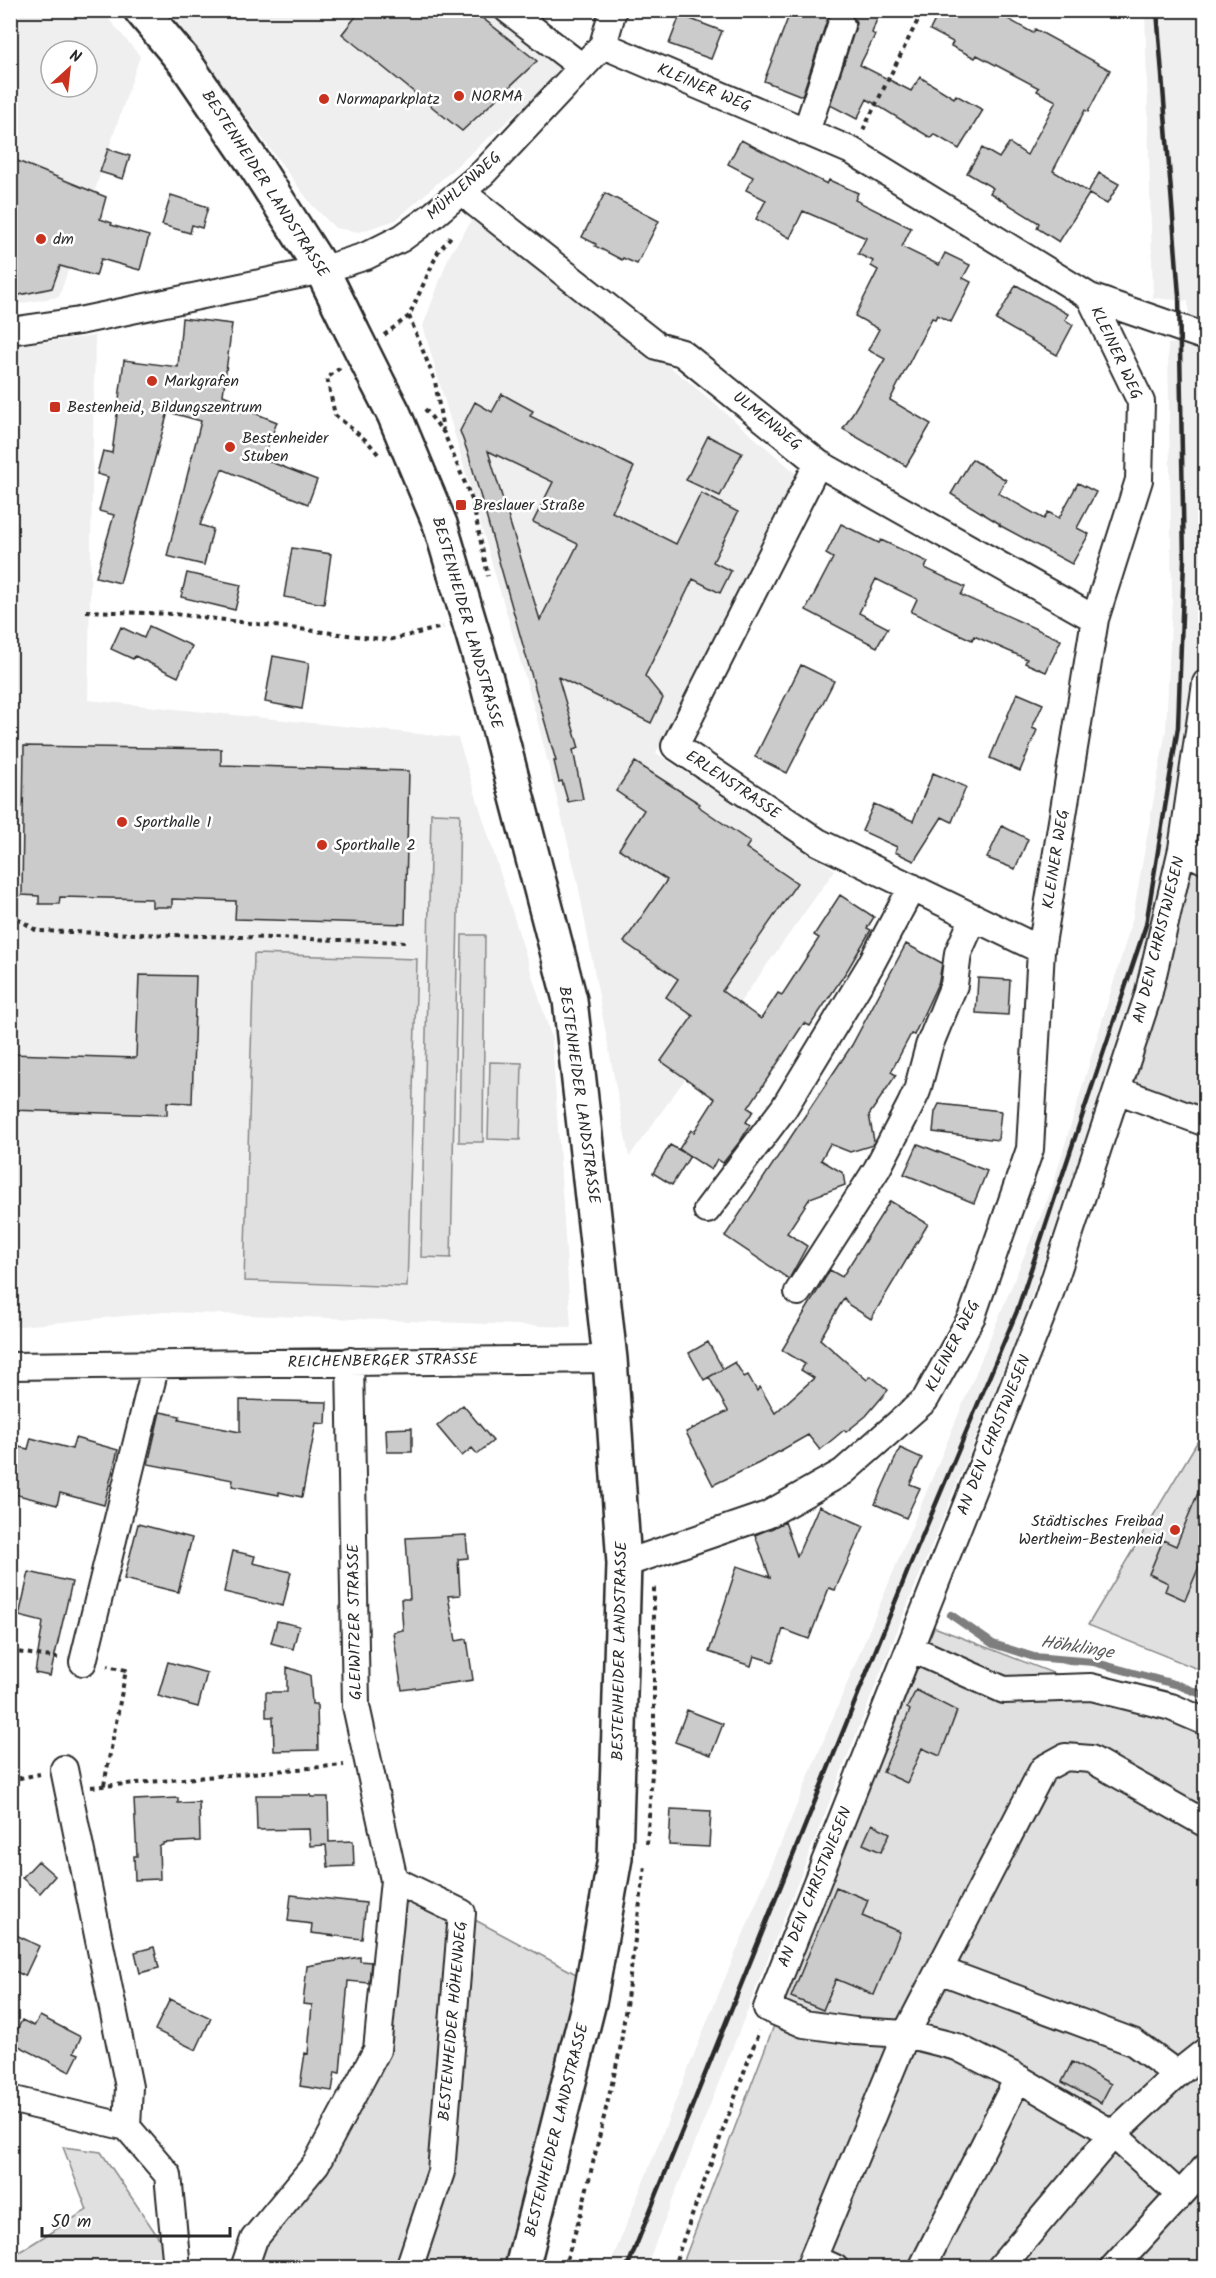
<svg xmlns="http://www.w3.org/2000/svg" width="1216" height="2278" viewBox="0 0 1216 2278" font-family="Kalam,sans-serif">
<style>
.built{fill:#efefef;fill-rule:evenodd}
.green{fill:#e0e0e0;stroke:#868686;stroke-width:1.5}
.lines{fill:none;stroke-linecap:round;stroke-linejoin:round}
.stream{stroke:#7e7e7e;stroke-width:8}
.building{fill:#cbcbcb;stroke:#2b2b2b;stroke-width:1.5;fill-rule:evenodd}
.minor-casing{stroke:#2b2b2b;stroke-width:30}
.major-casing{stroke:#2b2b2b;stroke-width:38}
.path{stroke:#2b2b2b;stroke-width:4;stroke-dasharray:4.5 4.5;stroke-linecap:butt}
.minor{stroke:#fff;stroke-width:26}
.major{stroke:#fff;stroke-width:33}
.rail{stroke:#2b2b2b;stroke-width:4.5}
.major-bridge-casing{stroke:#2b2b2b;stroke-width:38;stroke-linecap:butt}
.major-bridge{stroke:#fff;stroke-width:33}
.poi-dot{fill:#c8321e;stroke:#fff;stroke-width:2}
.labels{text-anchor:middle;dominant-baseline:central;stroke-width:5;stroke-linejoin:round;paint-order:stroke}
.street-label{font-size:16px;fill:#2b2b2b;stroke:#fff}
.poi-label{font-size:16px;fill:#2b2b2b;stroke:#fff;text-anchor:start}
.water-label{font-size:18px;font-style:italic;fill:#5c5c5c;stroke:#fff}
</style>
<rect width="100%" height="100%" fill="#fff"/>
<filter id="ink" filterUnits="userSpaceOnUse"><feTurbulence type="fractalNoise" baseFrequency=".0167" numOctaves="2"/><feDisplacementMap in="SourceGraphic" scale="12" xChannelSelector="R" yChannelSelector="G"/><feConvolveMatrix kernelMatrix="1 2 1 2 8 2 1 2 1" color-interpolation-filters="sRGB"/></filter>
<g filter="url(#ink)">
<!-- built -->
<path class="built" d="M11 11H102L140 56 59 297 11 305ZM51 51H87V87H51Z
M167 11H488L562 64 548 85 396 220 359 232 335 228 312 205Z
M1145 11H1205V856L1169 839 1154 926 1140 978 1022 1324 905 1611 646 2267 609 2268 709 2017 1051 1191 1132 921 1166 730 1172 599 1168 344 1190 341 1188 301 1153 298Z
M476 214 688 381 796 473 656 753 835 870 629 1157 577 879 536 715 423 326 449 256Z
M95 336 88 700 458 738 552 1039 571 1327 165 1312 11 1327 10 346Z"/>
<!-- green -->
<path class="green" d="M431 813 460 814 451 1258 421 1257Z
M1182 849 1205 861V1123L1117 1090Z
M462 935H485L483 1142H459Z
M254 954 417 959 407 1287 244 1281Z
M490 1062 522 1063 520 1140 488 1139Z
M1205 1429V1672L1088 1625Z
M934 1627 1205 1732V2258L1196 2268H681L773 2028Z
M394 1880 462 1913 593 1983 522 2267 241 2268 314 2167 377 2050Z
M63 2147 101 2152 175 2262 176 2268H11V2257L87 2210Z"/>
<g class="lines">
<!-- stream -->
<path class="stream" d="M951 1615 993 1644 1034 1657 1093 1662 1178 1685 1206 1696"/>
</g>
<!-- building -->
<path class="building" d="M361 10H472L537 61 462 131 342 34Z
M791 10H837L831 14 827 20 802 96 764 81Z
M843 10H880L872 33 875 35 860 65 911 91 920 77 954 98 956 95 983 110 959 149 934 134 931 138 867 99 857 119 830 105 855 29 856 22 852 15Z
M940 10H992L1033 33 1035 29 1110 70 1088 112 1085 110 1053 171 1088 192 1099 173 1119 184 1107 204 1089 194 1059 242 1037 228 1039 223 990 193 993 188 967 173 982 148 999 158 1009 143 1027 155 1056 101 1037 91 1039 88 977 55 975 58 951 46 953 42 930 30Z
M680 15 722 31 711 59 669 44Z
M741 140 827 184 829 180 858 193 855 200 911 228 902 247 939 265 945 253 970 265 963 278 971 282 951 322 937 315 935 319 932 318 890 400 931 424 906 466 843 429 885 359 868 350 879 329 855 316 878 270 871 266 873 261 858 254 866 238 803 211 790 238 756 219 766 200 746 190 753 177 728 164Z
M108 149 130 156 123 179 100 172Z
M10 158 106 197 100 219 112 223 111 225 149 236 140 270 101 259 96 276 60 266 52 288 10 297Z
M605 193 659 221 637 264 623 258 622 260 595 246 596 244 582 237Z
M171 195 208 207 202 228 192 225 190 233 162 225Z
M1016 285 1068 314 1065 320 1073 325 1057 355 996 320Z
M182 318 232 324 223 395 241 402 239 407 277 422 263 459 317 480 308 504 222 469 200 525 213 529 204 565 167 556 201 421 168 412 120 583 96 577 114 515 99 511 108 477 97 474 103 451 112 453 124 360 178 367Z
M502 394 533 411 530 416 634 467 612 512 676 544 701 493 738 512 713 562 731 571 720 593 693 579 645 676 663 698 651 723 558 677 579 748 573 750 583 799 568 802 562 781 559 782 554 761H556L469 456 460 431 475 402 492 412ZM488 451 553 482 533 522 578 544 540 620Z
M708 436 742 453 720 496 686 480Z
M972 459 1006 480 998 493 1044 519 1048 512 1059 518 1078 483 1096 492 1077 528 1089 534 1072 564 999 525 1000 524 951 494Z
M841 524 879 543 881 540 928 562 925 568 965 587 961 595 1061 640 1046 672 1025 663 1027 659 974 636 972 640 911 612 917 599 876 579 859 613 888 628 877 647 806 610 833 558 826 554Z
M292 548 331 554 324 604 284 597Z
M187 573 241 585 235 610 181 597Z
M149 626 192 646 178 677 135 656 133 659 111 649 121 627 144 638Z
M273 656 309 663 302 709 265 702Z
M801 665 834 681 787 773 755 757Z
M1017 693 1043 704 1032 728 1037 730 1020 771 990 758Z
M24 746 221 749V765L409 771 405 924 235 919 236 901 172 899V907H152V899L60 897 59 904H39V896L22 895Z
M635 762 700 804 698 806 750 842 746 848 797 883 722 991 761 1019 778 993 782 995 819 938 814 935 840 895 874 917 867 928 871 930 848 969 810 1026 804 1023 748 1108 753 1111 746 1122 750 1125 741 1140 723 1163 717 1159 711 1170 679 1149 691 1130 694 1132 715 1099 661 1061 693 1016 666 997 678 979 624 942 667 880 619 849 644 810 616 791Z
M933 773 966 787 952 822 942 817 914 861 895 852 897 847 862 831 874 804 913 821Z
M1002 826 1028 839 1015 869 987 858Z
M906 944 942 963 939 981 914 1035 911 1034 891 1072 896 1075 869 1115 874 1141 873 1145 850 1152 830 1144 821 1160 843 1173 845 1185 810 1198 787 1233 807 1246 789 1279 725 1236 852 1045Z
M139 975 196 976 192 1103 167 1102V1115L10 1110V1054L136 1058Z
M978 978 1010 980 1008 1015 976 1013Z
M939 1104 1001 1111 998 1140 933 1132 935 1112Z
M918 1144 987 1171 974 1203 904 1174Z
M670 1145 690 1156 672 1185 653 1173Z
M890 1201 928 1224 871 1319 849 1305 844 1298 820 1339 867 1380 871 1376 888 1390 866 1416 846 1432 844 1430 820 1450 808 1435 759 1463 713 1485 686 1432 728 1411 709 1377 735 1362 744 1377 748 1375 757 1391 760 1387 775 1413 814 1378 801 1370 805 1364 782 1350 830 1270 842 1277Z
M708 1342 723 1369 704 1380 689 1353Z
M240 1400 327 1402 326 1424 316 1423 302 1497 279 1492V1495L232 1486 233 1480 148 1464 160 1412 180 1416 179 1420 240 1432Z
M463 1405 493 1441 477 1454 472 1448 462 1456 437 1426Z
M412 1428V1452H387L386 1429Z
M31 1438 72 1449 75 1438 118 1450 104 1505 60 1493 57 1505 10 1493V1445L28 1449Z
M900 1448 922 1458 910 1484 920 1488 906 1518 875 1504Z
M1205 1476 1206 1550 1185 1600 1165 1591 1168 1583 1149 1574 1163 1540 1176 1546Z
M819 1506 864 1526 835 1590 829 1588 809 1639 783 1629 773 1662 754 1656 751 1666 709 1652 737 1566 770 1577 755 1535 785 1522 797 1556Z
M138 1524 192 1538 178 1592 124 1579Z
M466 1535 468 1558 458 1559 460 1595 448 1596 456 1641 467 1639 473 1680 402 1690 393 1632 403 1630 401 1599H410L406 1538Z
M233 1551 255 1556 253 1563 291 1572 283 1606 224 1592Z
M29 1572 72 1582 50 1676 35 1673 43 1622 19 1616Z
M277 1621 299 1626 293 1649 271 1643Z
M168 1662 207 1673 198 1707 158 1696Z
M287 1667 310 1675 312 1704H317L318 1750 274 1751 273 1717H266V1692H287Z
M916 1690 957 1711 940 1756 922 1748 907 1783 883 1772 910 1710 907 1708Z
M687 1710 723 1724 711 1755 675 1742Z
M256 1795H310L311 1797H328L329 1842 353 1841 354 1866 328 1867 326 1845 310 1846 309 1829 257 1830Z
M178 1798V1803L199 1802 200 1841 163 1843V1845L159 1846 160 1879 135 1880 134 1856H137L134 1800Z
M671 1809 711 1811 709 1847 669 1845Z
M872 1824 890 1833 881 1852 863 1844Z
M38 1861 55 1876 40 1893 22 1878Z
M836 1887 868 1900 862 1916 900 1932 874 1995 836 1979 823 2010 791 1997Z
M291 1895 366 1903 362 1939 311 1933 312 1924 288 1921Z
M10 1932 39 1946 25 1976 10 1969Z
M154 1947 159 1968 140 1973 135 1952Z
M360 1957V1961L371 1962 369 1983 348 1981 340 2073 335 2072 332 2091 300 2086 305 2053 308 2054 312 2005 303 2004 307 1966Z
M170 1999 211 2018 196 2050 155 2030Z
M40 2016 81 2037 74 2052 79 2054 70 2072 11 2042 22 2020 34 2026Z
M1072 2062 1111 2084 1101 2103 1062 2082Z"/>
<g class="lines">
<!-- minor casing -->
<g class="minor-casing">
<path id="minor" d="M508 10 582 67
M603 45 852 151 1090 297 1141 402 1139 480 1095 619 1041 950 1030 1149 972 1316 925 1400 843 1472 767 1515 624 1564
M806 132 841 25
M463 190 474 202 657 346 682 353 818 463 1095 619
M1090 297 1206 337
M10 331 79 321 322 270 366 256 402 238 432 216 483 173 603 45 613 10
M818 463 675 746 818 842 1041 950
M1182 849 1206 861
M1117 1090 1206 1123
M707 1210 784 1108 870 966 912 887
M798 1292 877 1169 910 1106 917 1091 929 1046 954 985 958 953 974 917
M350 1361 356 1706 394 1880
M10 1366 610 1359
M910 1648 1004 1690 1091 1687 1171 1707 1206 1722
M83 1662 156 1364
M64 1769 129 2087 127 2127
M939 1970 1133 2042 1177 2074
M10 2099 127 2127 168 2175 177 2268
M1180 2195 1113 2134 1018 2078 957 2047 906 2034 855 2031 804 2024 767 2008 1047 1302 1148 996 1182 849 1206 683
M813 2258 835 2268
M244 2268 254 2239 316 2164 377 2050 394 1880 462 1913 441 2172 409 2268
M809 2268 906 2034 1043 1769 1065 1757 1091 1759 1206 1824
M922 2268 1018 2078
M1000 2268 1113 2134 1177 2074 1206 2051
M1113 2268 1206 2167"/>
</g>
<!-- major casing -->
<g class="major-casing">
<path id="major" d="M141 10 186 64 253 162 322 270 351 329
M376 379 394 414 440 524 485 675 570 1000 610 1359 624 1564 615 1858 590 1998 522 2268"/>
</g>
<!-- path -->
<path class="path" d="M863 130 923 10
M409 316 435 381 443 430
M384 335 409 316 438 252 453 234
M340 368 327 378 335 415 368 442 378 454
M425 409 444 433 472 500 488 576
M86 611 175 614 389 640 443 627
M10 913 37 931 408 942
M10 1651 58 1658
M10 1780 40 1774
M104 1785 126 1670 107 1666
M91 1787 344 1765
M647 1844 654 1744V1585
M564 2268 581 2213 620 2050 645 1866
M673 2268 759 2031"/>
<!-- minor -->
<use href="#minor" class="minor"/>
<!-- major -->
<use href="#major" class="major"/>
<!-- rail -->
<path class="rail" d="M627 2268 908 1570 1017 1311 1146 925 1178 727 1184 560 1179 296 1157 10"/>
<!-- major-bridge casing -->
<g class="major-bridge-casing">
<path id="major-bridge" d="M351 329 376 379"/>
</g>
<!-- major-bridge -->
<use href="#major-bridge" class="major-bridge"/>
</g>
</g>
<!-- markers -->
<g class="poi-dot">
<circle cx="459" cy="96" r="6"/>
<circle cx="324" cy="99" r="6"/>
<circle cx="41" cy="239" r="6"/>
<circle cx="152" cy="381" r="6"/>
<rect x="49" y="401" width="12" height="12" rx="3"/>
<circle cx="230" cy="447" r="6"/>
<rect x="455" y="499" width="12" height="12" rx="3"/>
<circle cx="122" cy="822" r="6"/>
<circle cx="322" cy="845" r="6"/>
<circle cx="1175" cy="1530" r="6"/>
</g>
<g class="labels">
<!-- street labels -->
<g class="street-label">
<text transform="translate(704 88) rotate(23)">KLEINER WEG</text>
<text transform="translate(265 184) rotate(57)">BESTENHEIDER LANDSTRASSE</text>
<text transform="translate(464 186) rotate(-42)">MÜHLENWEG</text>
<text transform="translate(1116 353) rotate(65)">KLEINER WEG</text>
<text transform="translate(767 421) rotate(39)">ULMENWEG</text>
<text transform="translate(467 623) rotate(74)">BESTENHEIDER LANDSTRASSE</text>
<text transform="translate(733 785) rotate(34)">ERLENSTRASSE</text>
<text transform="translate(1056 859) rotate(-81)">KLEINER WEG</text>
<text transform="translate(1159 940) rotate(-76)">AN DEN CHRISTWIESEN</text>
<text transform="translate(579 1095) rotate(82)">BESTENHEIDER LANDSTRASSE</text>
<text transform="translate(953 1346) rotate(-63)">KLEINER WEG</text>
<text transform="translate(383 1361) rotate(-1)">REICHENBERGER STRASSE</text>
<text transform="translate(994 1435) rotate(-68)">AN DEN CHRISTWIESEN</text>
<text transform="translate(355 1622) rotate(-91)">GLEIWITZER STRASSE</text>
<text transform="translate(620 1651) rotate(-89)">BESTENHEIDER LANDSTRASSE</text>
<text transform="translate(815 1887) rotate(-68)">AN DEN CHRISTWIESEN</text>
<text transform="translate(453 2021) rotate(-85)">BESTENHEIDER HÖHENWEG</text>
<text transform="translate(557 2130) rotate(-76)">BESTENHEIDER LANDSTRASSE</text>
</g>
<!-- poi labels -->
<g class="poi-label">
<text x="471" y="96">NORMA</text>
<text x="336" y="99">Normaparkplatz</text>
<text x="53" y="239">dm</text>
<text x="164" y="381">Markgrafen</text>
<text x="67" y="407">Bestenheid, Bildungszentrum</text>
<text x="242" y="438">Bestenheider<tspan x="242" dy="18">Stuben</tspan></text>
<text x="473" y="505">Breslauer Straße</text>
<text x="134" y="822">Sporthalle 1</text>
<text x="334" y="845">Sporthalle 2</text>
<text x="1163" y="1521" text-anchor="end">Städtisches Freibad<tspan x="1163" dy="18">Wertheim-Bestenheid</tspan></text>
</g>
<!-- water labels -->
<g class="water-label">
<text transform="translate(1077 1648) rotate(9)">Höhklinge</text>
</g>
</g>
<!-- margin -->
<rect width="1216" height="2278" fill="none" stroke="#fff" stroke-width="36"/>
<rect x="18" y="18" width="1180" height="2242" fill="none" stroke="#2b2b2b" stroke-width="2" filter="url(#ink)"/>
<!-- north arrow -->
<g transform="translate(69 69) rotate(27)"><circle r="28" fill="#ffffff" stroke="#aaaaaa" stroke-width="1.5"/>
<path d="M0-4.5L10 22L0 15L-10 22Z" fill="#c8321e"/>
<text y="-9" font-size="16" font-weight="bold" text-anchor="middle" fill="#2b2b2b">N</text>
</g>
<!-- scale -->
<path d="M42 2227v9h188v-9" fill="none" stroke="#2b2b2b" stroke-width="3"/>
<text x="51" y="2227" font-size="18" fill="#2b2b2b" stroke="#ffffff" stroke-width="4.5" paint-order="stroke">50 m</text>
</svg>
